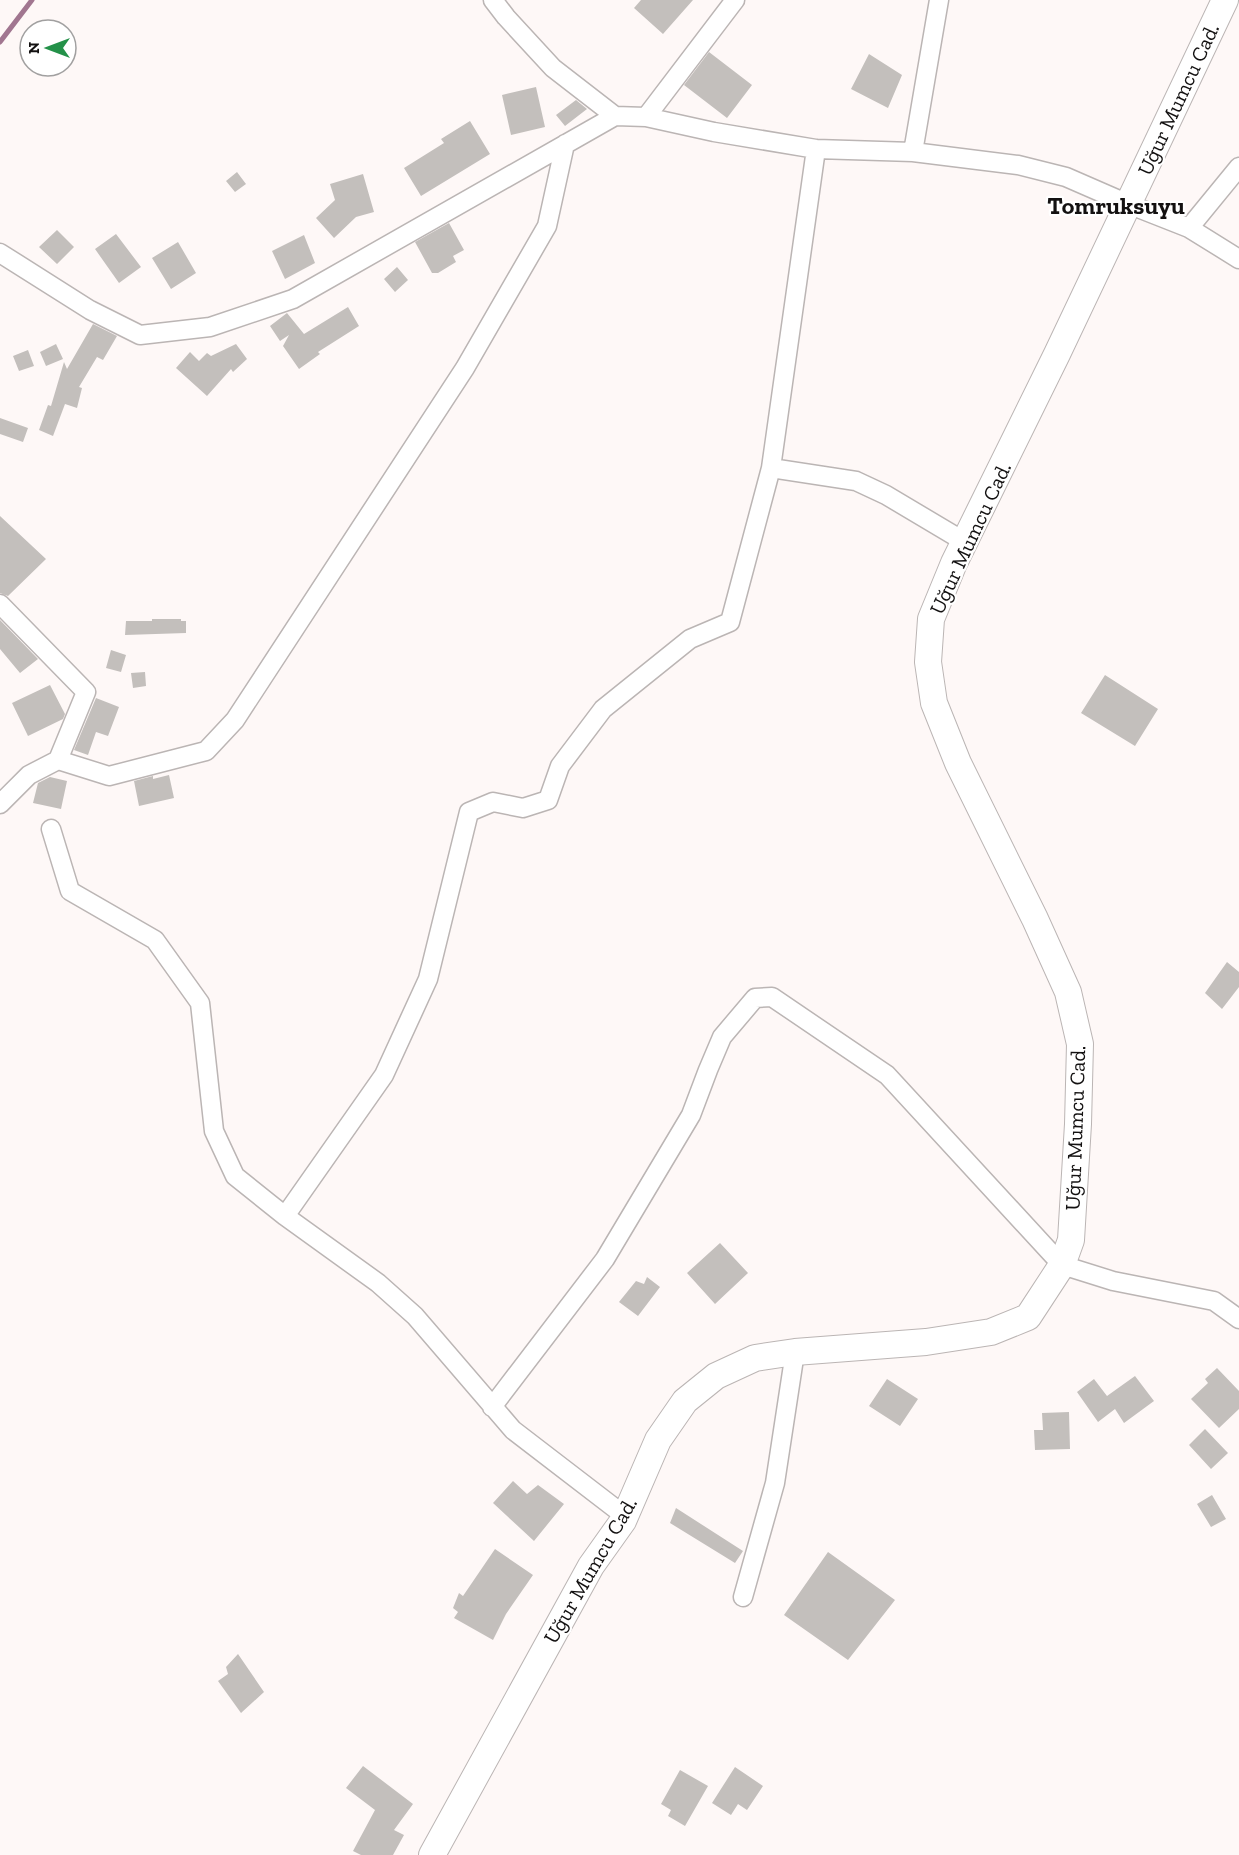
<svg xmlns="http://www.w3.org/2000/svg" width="1239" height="1855" viewBox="0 0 1239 1855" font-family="'Zilla Slab',serif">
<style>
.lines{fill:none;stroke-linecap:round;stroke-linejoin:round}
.stream{stroke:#a17690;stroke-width:5}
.building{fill:#c3bfbc}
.street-casing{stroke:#bbb5b4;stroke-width:21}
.secondary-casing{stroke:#bbb5b4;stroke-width:28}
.street{stroke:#fff;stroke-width:18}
.secondary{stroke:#fff;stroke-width:26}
.labels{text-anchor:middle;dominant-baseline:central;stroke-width:4.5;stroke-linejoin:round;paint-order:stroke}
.street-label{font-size:21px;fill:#131111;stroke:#fff}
.quarter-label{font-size:24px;font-weight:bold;fill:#131111;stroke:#fff}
</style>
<rect width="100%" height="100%" fill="#fef8f7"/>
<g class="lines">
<!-- stream -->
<path class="stream" d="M0 42 32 0"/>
</g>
<!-- building -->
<path class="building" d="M641 0H693L663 34 634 8Z
M709 52 752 85 727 118 684 85Z
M869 54 902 75 888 108 851 89Z
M536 87 545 127 511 135 502 95Z
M576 100 587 109 565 126 556 115Z
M470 121 490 154 421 196 404 168 444 143 441 139Z
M237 172 246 184 235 192 226 181Z
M363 174 374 212 356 217 334 238 316 218 335 200 330 184Z
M449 223 464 250 453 256 456 262 438 273H432L415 242Z
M57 230 74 247 57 264 39 247Z
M116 234 141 267 119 283 95 249Z
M304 235 315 263 285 279 272 251Z
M178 242 196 273 171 289 152 258Z
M397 267 408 280 395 292 384 279Z
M348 307 359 326 318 352 320 354 299 369 283 346 289 335 280 341 270 326 287 313 304 334Z
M93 324 117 336 103 360 97 357 79 387 82 388 77 408 65 404 53 436 39 430 48 405 51 406 64 362 67 369Z
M56 344 63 359 46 366 40 352Z
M236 344 247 359 233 372 231 369 207 396 176 368 190 352 199 361 207 353 211 356Z
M28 350 34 366 19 371 13 356Z
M0 418 28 428 23 442 0 434Z
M0 516 46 559 8 596 0 593Z
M152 619H181V621H186V633L125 635 126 621H152Z
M0 620 38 659 20 673 0 649Z
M111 650 126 655 121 672 106 668Z
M145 672 146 686 133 688 131 673Z
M1105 675 1158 709 1135 746 1081 713Z
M50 685 65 714 63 719 28 736 12 703Z
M96 698 119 707 108 736 96 732 88 755 74 750Z
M169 775 174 798 139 806 134 781 153 776V779Z
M50 777 67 781 61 809 33 803 38 783Z
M1227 962 1239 972V987L1222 1009 1205 993Z
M720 1243 748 1273 715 1304 687 1273Z
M647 1277 660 1287 638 1316 619 1302 636 1281 644 1284Z
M1217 1368 1239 1391V1409L1219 1428 1191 1399 1208 1383 1205 1379Z
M1135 1376 1154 1401 1124 1423 1115 1409 1098 1422 1077 1392 1094 1379 1107 1396Z
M887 1379 918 1399 900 1426 869 1406Z
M1069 1412 1070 1449 1035 1450 1034 1430H1043L1042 1413Z
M1205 1429 1228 1453 1211 1469 1189 1445Z
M513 1481 527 1494 538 1485 564 1504 534 1541 493 1503Z
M1212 1495 1226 1519 1211 1527 1197 1504Z
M676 1508 743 1551 735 1563 670 1523Z
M495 1549 533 1575 506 1614 493 1640 454 1618 458 1612 453 1608 459 1593 463 1596Z
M828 1552 895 1600 848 1660 784 1615Z
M238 1654 264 1692 241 1713 218 1681 228 1674 226 1667Z
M363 1766 413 1804 394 1830 404 1835 393 1855H361L353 1851 375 1810 346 1788Z
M735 1767 763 1786 747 1810 738 1804 731 1815 712 1803Z
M680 1770 708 1786 685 1826 668 1816 671 1810 661 1804Z"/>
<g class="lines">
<!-- street casing -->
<g class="street-casing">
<path id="street" d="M493 0 506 17 553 68 615 116
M646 117 735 0
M913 152 939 0
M1189 228 1239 167
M0 253 90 310 140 335 210 327 293 299 615 116 646 117 714 132 816 149 913 152 1018 165 1066 177 1128 204 1189 228 1239 259
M771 468 856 481 886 495 965 542
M0 604 86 692 58 760 29 775 0 804
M58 760 109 776 206 751 235 720 465 368 547 226 565 144
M51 829 70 891 155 940 200 1003 214 1131 235 1176 285 1216 378 1283 415 1316 513 1430 625 1516
M285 1216 384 1075 428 979 469 812 493 802 523 808 548 800 560 766 603 709 690 639 730 622 771 468 816 149
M492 1407 605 1259 691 1115 708 1070 722 1037 755 998 772 997 887 1075 1062 1265 1113 1281 1214 1301 1239 1319
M743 1597 775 1483 795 1352"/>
</g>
<!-- secondary casing -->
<g class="secondary-casing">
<path id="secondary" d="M432 1855 591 1566 623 1521 658 1440 685 1401 716 1376 755 1358 795 1352 926 1342 991 1332 1028 1317 1062 1265 1071 1240 1078 1124 1080 1044 1068 992 1035 919 958 763 934 703 928 662 931 619 954 563 1057 354 1225 0"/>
</g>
<!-- street -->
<use href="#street" class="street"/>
<!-- secondary -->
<use href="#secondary" class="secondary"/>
</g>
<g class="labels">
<!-- street labels -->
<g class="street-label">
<text transform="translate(1178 99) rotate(-65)">Uğur Mumcu Cad.</text>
<text transform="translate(970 538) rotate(-65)">Uğur Mumcu Cad.</text>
<text transform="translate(1075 1128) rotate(-88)">Uğur Mumcu Cad.</text>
<text transform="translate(590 1570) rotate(-60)">Uğur Mumcu Cad.</text>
</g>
<!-- quarter labels -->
<g class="quarter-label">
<text x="1116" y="205">Tomruksuyu</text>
</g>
</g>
<!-- north arrow -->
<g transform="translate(48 48) rotate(270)"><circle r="28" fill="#ffffff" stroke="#a1a0a0" stroke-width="1.5"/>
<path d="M0-4.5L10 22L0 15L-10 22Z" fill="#249149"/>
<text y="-9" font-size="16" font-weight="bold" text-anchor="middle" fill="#131111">N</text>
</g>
</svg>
